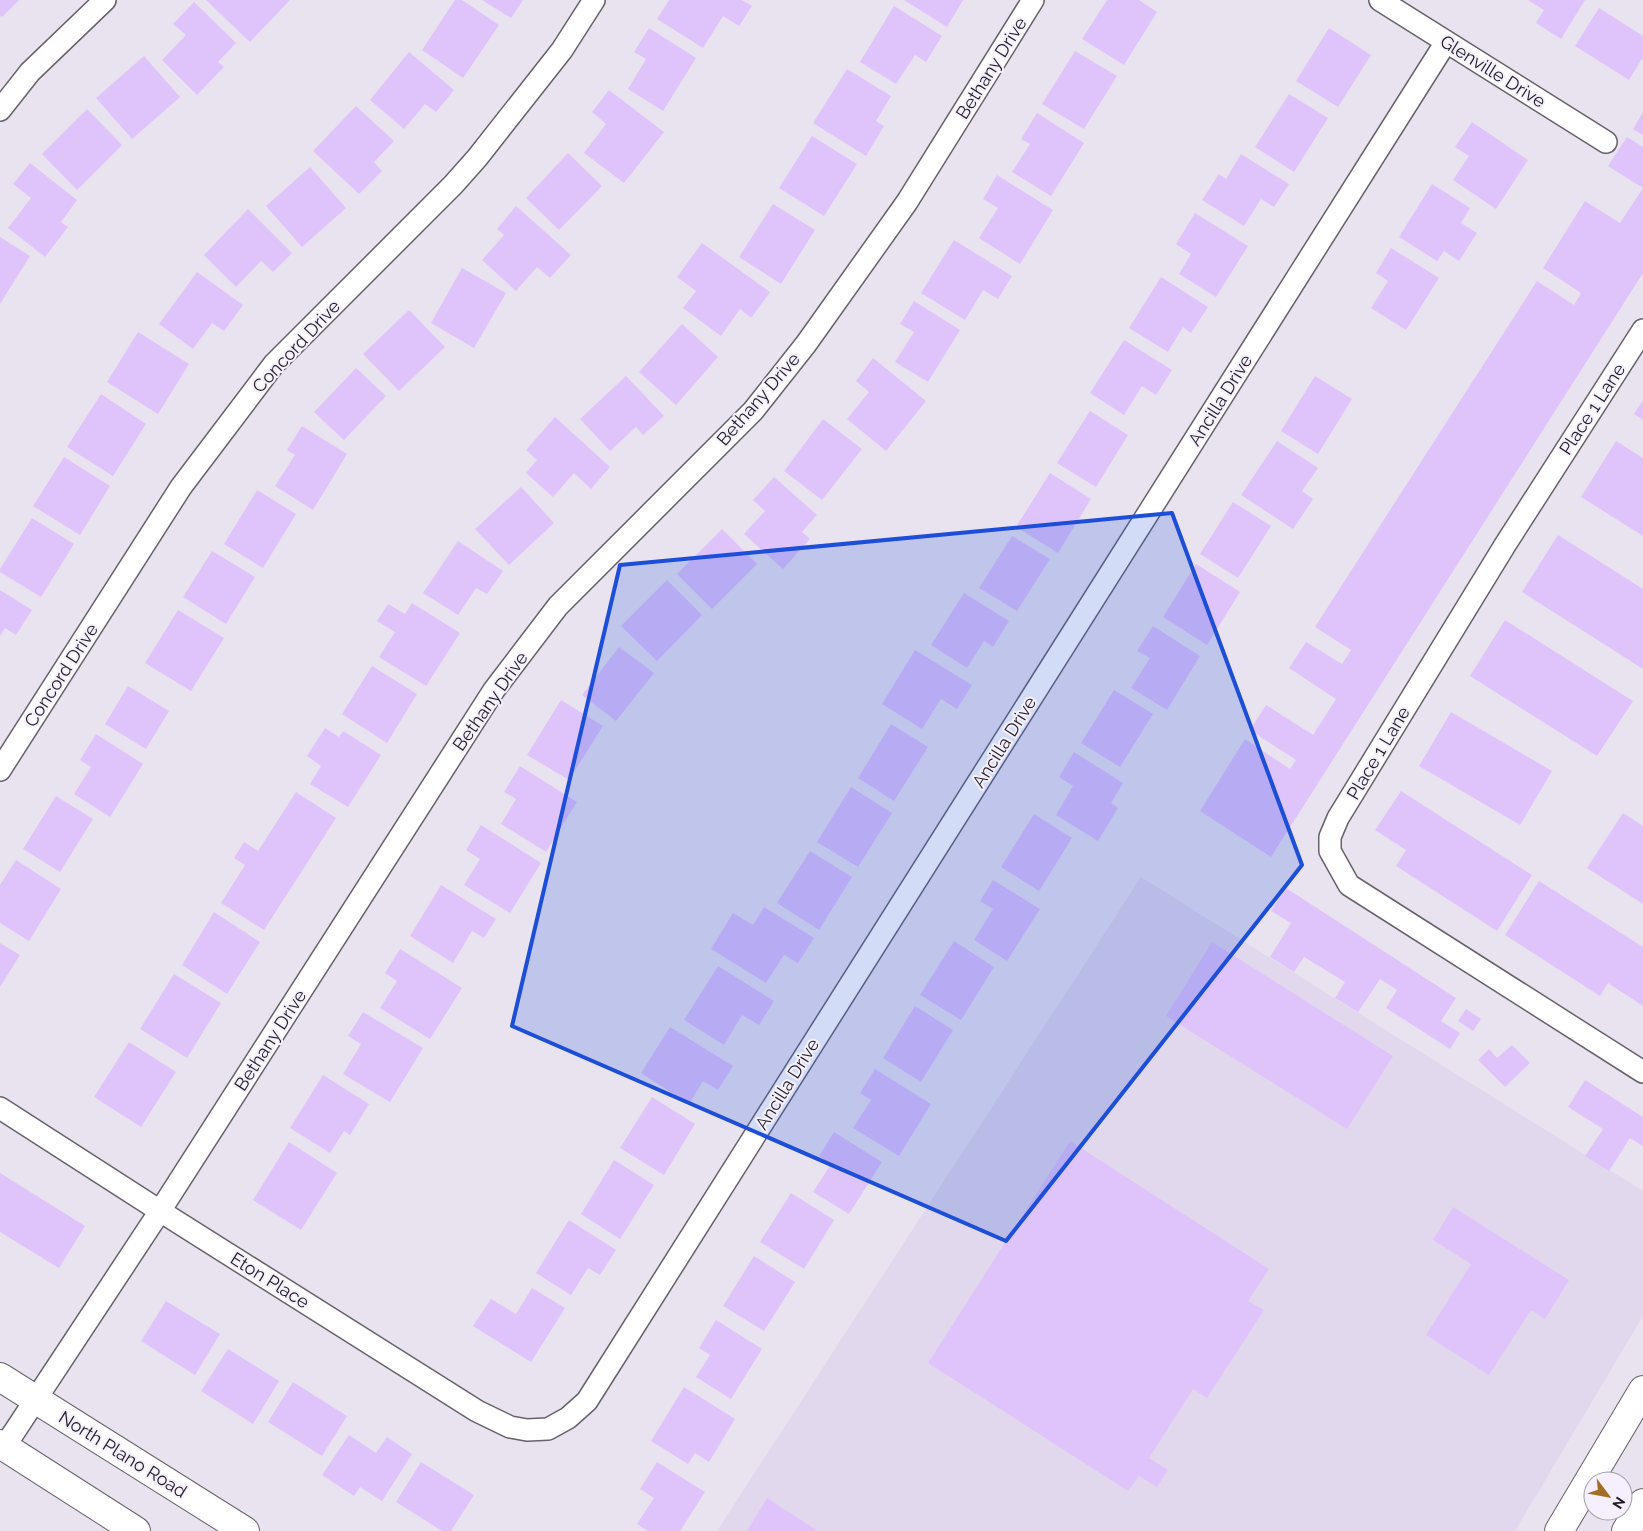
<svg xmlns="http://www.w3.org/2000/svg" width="1643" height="1531" viewBox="0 0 1643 1531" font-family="Raleway,sans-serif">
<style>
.built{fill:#e2d8ed}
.building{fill:#dec4fb}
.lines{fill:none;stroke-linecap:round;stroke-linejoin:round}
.minor-casing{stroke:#67616d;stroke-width:24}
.secondary-casing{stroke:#67616d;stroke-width:30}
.minor{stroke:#fff;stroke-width:21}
.secondary{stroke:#fff;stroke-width:28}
.marked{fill:#1d4ed8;fill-opacity:0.2;stroke:#1d4ed8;stroke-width:4;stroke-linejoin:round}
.labels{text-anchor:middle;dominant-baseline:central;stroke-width:4;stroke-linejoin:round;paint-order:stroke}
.street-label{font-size:18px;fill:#201e23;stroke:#f6f0fe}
</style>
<rect width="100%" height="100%" fill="#e9e3f0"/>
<!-- built -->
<path class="built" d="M1141 877 1643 1191V1316L1515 1531H717Z"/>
<!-- building -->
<path class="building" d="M0 0H19L2 17 0 15Z
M206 0H290L250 42Z
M455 0H462L499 25 463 78 422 50Z
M482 0H523L511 18Z
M669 0H742L752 6 739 26 723 16 703 48 657 19Z
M904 0H963L947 27Z
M1107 0H1139L1157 12 1124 65 1082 39Z
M1528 0H1585L1561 39 1536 23 1544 10Z
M194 2 236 43 218 62 224 67 197 95 162 60 186 35 173 24Z
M894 6 942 36 926 62 915 55 896 84 860 62Z
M1599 8 1643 36V57L1629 80 1575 46Z
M649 28 696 58 663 111 628 89 646 59 634 52Z
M1329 28 1371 55 1338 107 1296 81Z
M1075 51 1117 76 1084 129 1042 104Z
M409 52 454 90 436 112 425 104 404 129 370 100Z
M144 56 180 97 132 139 96 98Z
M847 69 891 96 876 121 884 126 866 156 813 123Z
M609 90 664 132 624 183 584 153 606 124 592 112Z
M1289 94 1328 118 1294 172 1255 147Z
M356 106 394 141 374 162 382 171 359 194 313 151Z
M87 109 122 145 77 190 42 154Z
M1643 112V135L1633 129Z
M1037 113 1084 143 1051 196 1012 172 1030 144 1021 139Z
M1472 122 1528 160 1496 209 1453 180 1469 156 1455 147Z
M812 136 857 164 824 216 779 188Z
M1627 137 1643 147V273L1271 857 1200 811 1245 739 1290 769 1296 760 1250 730 1266 705 1313 735 1336 699 1289 668 1306 642 1342 664 1351 650 1315 627 1537 281 1574 305 1581 293 1543 268 1585 201 1620 223 1643 188 1608 166Z
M568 153 602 186 559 230 526 198Z
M1241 154 1289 184 1274 207 1261 199 1244 226 1202 200 1219 174 1226 179Z
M30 163 77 200 61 222 68 227 45 257 8 228 31 198 13 184Z
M310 167 346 208 302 247 266 206Z
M997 175 1053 210 1020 264 979 238 998 208 983 199Z
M1432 184 1470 208 1461 223 1477 233 1459 261 1444 251 1437 261 1399 237Z
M773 204 815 230 781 284 739 257Z
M516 206 571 255 550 278 537 267 516 291 482 260 504 235 497 229Z
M248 209 292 253 273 272 261 261 236 287 204 255Z
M1195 213 1248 246 1216 297 1179 274 1191 254 1176 244Z
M0 237 30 256 0 304Z
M954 240 1012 276 998 299 983 290 965 320 921 293Z
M702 243 770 292 751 318 740 309 721 336 683 308 696 291 677 277Z
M1391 248 1439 278 1406 330 1371 308 1388 281 1376 273Z
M462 268 506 293 474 348 431 323Z
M197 272 243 305 224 331 212 323 193 349 159 324Z
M1161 277 1208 307 1191 333 1183 327 1168 352 1129 328Z
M914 301 960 330 928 382 895 362 914 332 900 324Z
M409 310 445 347 399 391 363 354Z
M682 324 718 357 676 405 639 372Z
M138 332 189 364 158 414 107 382Z
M1124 340 1172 370 1156 395 1142 386 1124 415 1090 393Z
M873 358 926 401 886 451 847 419 869 392 856 381Z
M356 368 386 396 344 440 314 412Z
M626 376 664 416 643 435 636 427 610 451 580 419Z
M1315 376 1352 399 1318 454 1281 431Z
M101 394 146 424 113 476 67 447Z
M1643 400V420L1634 414Z
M1090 411 1128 435 1096 487 1057 463Z
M555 417 610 467 591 489 574 473 553 497 526 473 537 460 526 450Z
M823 419 862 449 822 500 784 471Z
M302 426 347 454 313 510 275 486 295 455 287 450Z
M1277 441 1318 468 1302 491 1313 499 1293 529 1241 495Z
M1616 441 1643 458V536L1581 497Z
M64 457 110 486 80 535 33 506Z
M1050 473 1091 499 1058 553 1016 527Z
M774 477 817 515 802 532 810 539 783 569 744 534 765 511 753 500Z
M521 487 554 523 509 565 475 529Z
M257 490 296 514 263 568 224 544Z
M1233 502 1271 526 1238 578 1200 554Z
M32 518 74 544 41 597 0 572V569Z
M722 529 757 564 712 609 677 574Z
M1558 535 1643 589V669L1522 592Z
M1012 536 1050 559 1017 611 979 588Z
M458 541 503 571 487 594 476 588 458 615 423 593Z
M212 551 255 577 226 624 183 597Z
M1196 564 1240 592 1207 645 1163 617Z
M667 580 702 615 657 661 621 626Z
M0 590 32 610 16 635 5 628 0 636Z
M964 593 1009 621 993 647 984 641 967 668 931 645Z
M412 603 460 633 426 686 379 657 395 632 377 621 388 604 405 614Z
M178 610 224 638 191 691 145 663Z
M1505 620 1633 701 1597 756 1470 676Z
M1153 626 1200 656 1167 710 1131 688 1150 658 1137 651Z
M619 647 654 673 616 721 582 695Z
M915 650 972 685 957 709 941 699 922 729 882 704Z
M372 666 417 694 387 743 342 714Z
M128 686 169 711 146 749 105 724Z
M1114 690 1153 714 1120 767 1081 743Z
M561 700 603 726 569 780 527 755Z
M1451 712 1552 771 1520 825 1419 766Z
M891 724 928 747 894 801 858 778Z
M325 728 339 737 343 731 381 755 348 807 310 784 321 766 307 756Z
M96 734 143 764 110 817 74 794 91 767 80 760Z
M1074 752 1123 783 1111 803 1118 808 1098 841 1056 815 1073 786 1059 777Z
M520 766 577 802 546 852 501 824 516 799 504 792Z
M851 787 892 813 858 867 817 842Z
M1401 791 1532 875 1497 931 1396 866 1406 850 1375 830Z
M296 792 336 818 264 930 221 903 245 865 234 858 244 842 258 851Z
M56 796 93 819 60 872 23 849Z
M1623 813 1643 826V904L1587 868Z
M1034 814 1072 838 1039 891 1001 867Z
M481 825 541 863 510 913 464 885 480 859 466 850Z
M810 851 852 877 819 930 777 903Z
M16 860 61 889 29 941 0 923V885Z
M993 880 1040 909 1007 961 974 940 993 909 980 901Z
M1539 881 1643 947V1006L1608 983 1600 996 1505 935Z
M441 885 496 919 484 938 472 931 453 963 410 936Z
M1286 888 1456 998 1441 1021 1460 1033 1450 1049 1386 1008 1397 990 1380 979 1358 1012 1335 998 1345 982 1304 957 1294 972 1270 957 1291 923 1271 911Z
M764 907 814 938 798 963 784 955 766 983 711 949 733 913 753 925Z
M214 912 260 942 227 994 182 965Z
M954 941 994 967 961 1020 920 995Z
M1212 942 1393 1056 1347 1129 1166 1016Z
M0 943 20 955 0 987Z
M400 949 462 988 430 1039 380 1008 397 981 385 973Z
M718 966 774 1001 759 1025 742 1015 724 1045 684 1020Z
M174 974 221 1003 187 1058 140 1029Z
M915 1006 953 1030 921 1082 883 1058Z
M1466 1009 1481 1019 1473 1031 1458 1021Z
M363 1012 423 1048 390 1102 343 1074 361 1044 348 1036Z
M670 1027 733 1066 718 1090 703 1081 689 1104 641 1073Z
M129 1042 176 1072 141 1127 94 1097Z
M1512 1045 1530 1063 1505 1087 1478 1060 1489 1049 1497 1058Z
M875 1069 931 1104 899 1156 853 1128 871 1100 860 1093Z
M323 1075 369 1104 350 1135 344 1131 330 1153 290 1128Z
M1585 1080 1643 1117V1146L1630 1138 1609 1171 1585 1156 1603 1129 1568 1107Z
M652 1097 695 1124 664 1175 620 1148Z
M834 1132 882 1162 849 1214 813 1192 831 1164 819 1156Z
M1070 1141 1269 1269 1248 1301 1264 1310 1207 1398 1193 1389 1149 1458 1168 1470 1157 1487 1139 1476 1128 1491 928 1363Z
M289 1142 337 1173 301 1230 253 1200Z
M614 1160 654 1185 620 1239 581 1214Z
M0 1173 85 1226 59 1268 0 1232Z
M791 1193 834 1220 804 1269 760 1242Z
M1453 1207 1569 1280 1545 1319 1531 1310 1489 1375 1426 1335 1471 1264 1433 1240Z
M569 1220 616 1250 600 1275 588 1268 571 1295 536 1273Z
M754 1256 795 1282 764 1331 723 1306Z
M532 1288 565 1308 531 1362 473 1326 491 1299 516 1314Z
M166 1301 220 1334 195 1375 141 1341Z
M716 1320 762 1349 731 1399 696 1377 710 1355 699 1348Z
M228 1349 279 1381 253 1424 201 1391Z
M293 1382 347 1416 322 1456 268 1422Z
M684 1387 735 1419 709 1462 695 1453 688 1464 651 1441Z
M349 1435 376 1453 387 1437 412 1454 382 1501 360 1487 354 1496 322 1475Z
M421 1462 474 1495 451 1531H442L396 1502Z
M657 1462 705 1492 680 1531H648L637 1524 654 1498 640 1489Z
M767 1498 818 1531H747Z"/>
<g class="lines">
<!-- minor casing -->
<g class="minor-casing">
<path id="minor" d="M1380 0 1606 142
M0 110 30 72 105 0
M1643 330 1505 545 1338 818 1330 837V851L1349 885 1643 1072
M0 770 181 487 274 364 453 185 477 158 562 50 594 0
M0 1108 160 1211 477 1411 510 1427 527 1430 548 1429 568 1418 587 1401 1446 42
M5 1446 160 1211 494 690 558 606 753 411 806 344 907 202 1033 0"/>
</g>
<!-- secondary casing -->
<g class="secondary-casing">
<path id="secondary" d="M0 1377 245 1531
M0 1444 136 1531
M1559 1531 1643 1390
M1626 1531 1643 1503"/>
</g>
<!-- minor -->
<use href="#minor" class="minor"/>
<!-- secondary -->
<use href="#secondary" class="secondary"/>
</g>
<!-- marked area -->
<path class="marked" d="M1172 513 1302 865 1006 1241 512 1026 620 565Z"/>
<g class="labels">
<!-- street labels -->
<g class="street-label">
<text transform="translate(991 68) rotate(-58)">Bethany Drive</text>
<text transform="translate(1493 71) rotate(32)">Glenville Drive</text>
<text transform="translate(296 346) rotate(-47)">Concord Drive</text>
<text transform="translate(758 399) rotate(-49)">Bethany Drive</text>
<text transform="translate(1220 400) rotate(-58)">Ancilla Drive</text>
<text transform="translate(1592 409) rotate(-57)">Place 1 Lane</text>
<text transform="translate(61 675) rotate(-57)">Concord Drive</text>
<text transform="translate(490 701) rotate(-55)">Bethany Drive</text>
<text transform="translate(1004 742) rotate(-58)">Ancilla Drive</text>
<text transform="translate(1378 753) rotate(-59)">Place 1 Lane</text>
<text transform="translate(270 1040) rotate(-57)">Bethany Drive</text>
<text transform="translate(787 1084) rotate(-58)">Ancilla Drive</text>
<text transform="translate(270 1280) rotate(32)">Eton Place</text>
<text transform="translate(123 1454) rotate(32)">North Plano Road</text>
</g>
</g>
<!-- north arrow -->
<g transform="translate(1608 1496) rotate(122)"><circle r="24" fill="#f6f0fe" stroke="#a09ca6"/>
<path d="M0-4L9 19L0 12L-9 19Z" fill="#a26e26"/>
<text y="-8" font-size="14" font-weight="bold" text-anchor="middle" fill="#201e23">N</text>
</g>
</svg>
